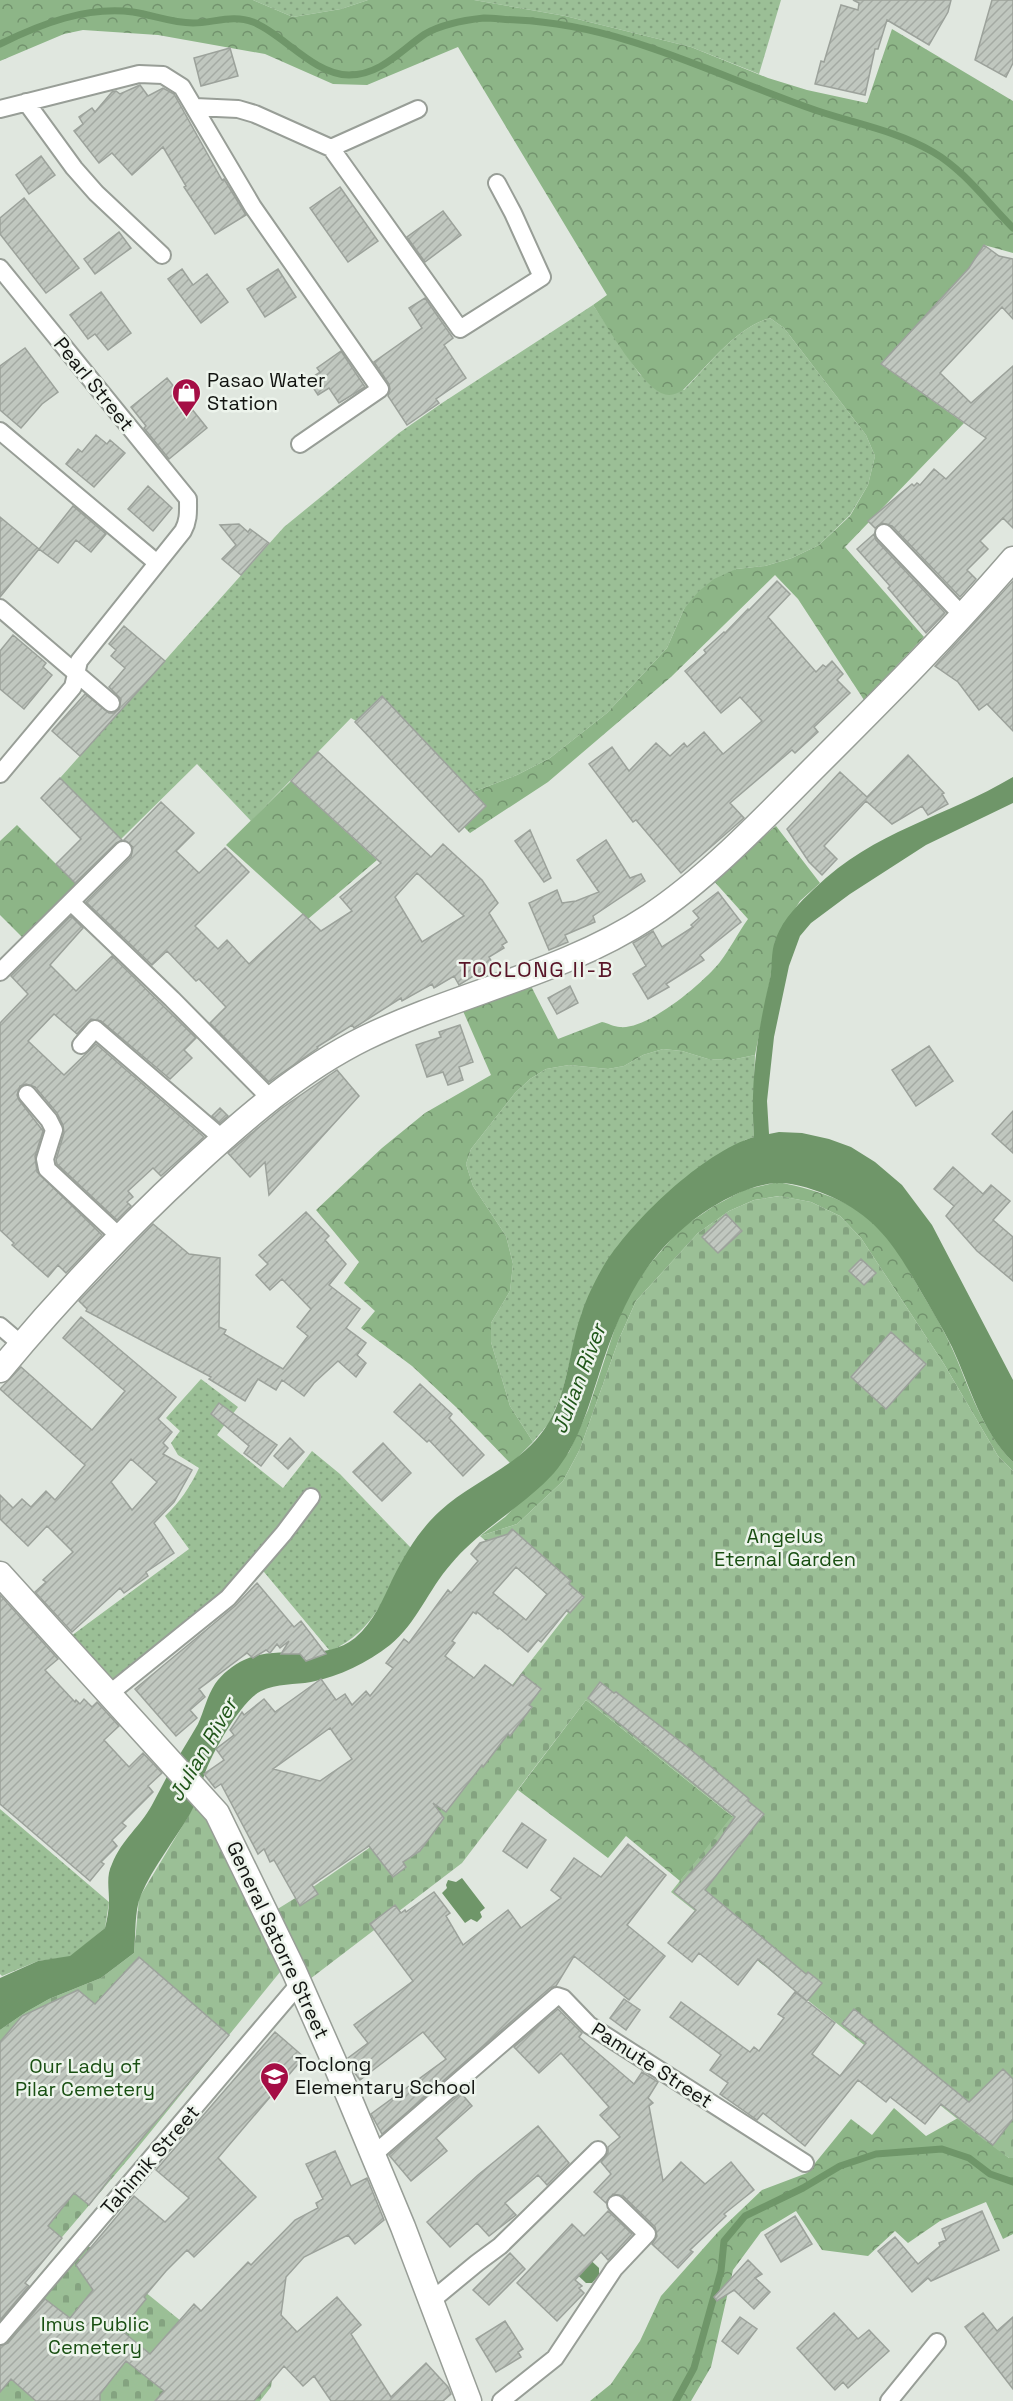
<svg xmlns="http://www.w3.org/2000/svg" width="1013" height="2401" font-family="'Space Grotesk',sans-serif">
<style>
.grass{fill:url(#grass-dots)}
.forest{fill:url(#forest-crowns)}
.cemetery{fill:url(#cemetery-stones)}
.water{fill:#6f9669}
.lines{fill:none;stroke-linecap:round;stroke-linejoin:round}
.stream{stroke:#6f9669;stroke-width:7}
.building{fill:url(#building-hatch);stroke:#9ca29b;stroke-width:1.5;fill-rule:evenodd}
.street-casing{stroke:#989e97;stroke-width:20}
.secondary-casing{stroke:#989e97;stroke-width:27}
.street{stroke:#fff;stroke-width:16}
.secondary{stroke:#fff;stroke-width:24}
.labels{text-anchor:middle;stroke-width:5;stroke-linejoin:round;paint-order:stroke}
.poi-label{font-size:20px;fill:#121411;stroke:#edf4ec;text-anchor:start}
.street-label{font-size:20px;fill:#121411;stroke:#edf4ec}
.park-label{font-size:20px;fill:#194f12;stroke:#edf4ec}
.water-label{font-size:21px;font-style:italic;fill:#205619;stroke:#edf4ec}
.quarter-label{font-size:22px;letter-spacing:1.5px;fill:#581427;stroke:#edf4ec}
</style>
<defs>
<pattern id="grass-dots" width="8" height="8" patternUnits="userSpaceOnUse" patternTransform="scale(1.5)"><rect width="8" height="8" fill="#9bbf96"/><path d="M2 2h.1M6 6h.1" fill="none" stroke="#84a380" stroke-width="1.8" stroke-linecap="round"/></pattern>
<pattern id="forest-crowns" width="20" height="18" patternUnits="userSpaceOnUse" patternTransform="scale(1.5)"><rect width="20" height="18" fill="#8db587"/><path d="M2 6a3 3 0 1 1 6 0M12 15a3 3 0 1 1 6 0" fill="none" stroke="#72926d"/></pattern>
<pattern id="cemetery-stones" width="16" height="16" patternUnits="userSpaceOnUse" patternTransform="scale(1.5)"><rect width="16" height="16" fill="#9bbf96"/><path d="M2 7V4a2 2 0 0 1 4 0v3zM10 15v-3a2 2 0 0 1 4 0v3z" fill="#84a380"/></pattern>
<pattern id="building-hatch" width="6" height="6" patternUnits="userSpaceOnUse" patternTransform="scale(1.5)"><rect width="6" height="6" fill="#c0c7bf"/><path d="M-1 1l2-2M0 6l6-6M5 7l2-2" fill="none" stroke="#a4aaa3"/></pattern>
</defs>
<rect width="100%" height="100%" fill="#e0e7df"/>
<path class="grass" d="M253,0h115l-27,9 -48,8z
M474,0h307l-22,74 -68,-27 -126,-31z
M593,305l47,70 44,15c25,-25 51,-62 86,-72l14,10 82,107 9,21 -7,29 -18,30 -31,30 -27,13 -27,8 -29,3 -52,40 -17,39 -60,65 -57,45 -33,17 -44,17 -122,-74 -100,103 -54,-57 -76,75 -61,-61 224,-251 115,-94 43,-30z
M663,1049l19,2 26,8 23,1 24,-5 -2,63 1,19 -9,3 -163,172 -20,81 -13,30 -16,19 -23,-36 -19,-64v-19l19,-32 3,-27 -7,-28 -33,-50 -7,-22 5,-15 44,-56 15,-14 16,-10 23,-4 39,4 16,-3 19,-11z
M201,1379l37,28 -21,28 66,53 29,-37 28,23 71,74c-24,41 -34,83 -81,103l-76,-91 -16,20 -122,101 -6,-2 -39,-43 118,-87 -24,-33c15,-14 25,-29 34,-48l-21,-13 -7,-12 9,-12 -14,-13z
M0,1809l109,93 -4,26 -35,29 -32,4 -36,15 -2,-2z"/>
<path class="forest" d="M0,0h253l40,17 48,-8 27,-9h106l91,16 126,31 77,31 39,12 60,13 25,-74 121,72v152l-29,-8 -15,23 -88,96 83,59 -119,124 79,90 -60,63 -66,-101 -23,-24 -104,102 -123,105 -78,51 -6,-6 22,-21 -13,-14 44,-17 33,-17 57,-45 60,-65 17,-39 14,-17 16,-13 22,-10 29,-3 27,-8 27,-13 31,-29 18,-31 7,-29 -9,-21 -82,-107 -14,-10c-35,10 -61,47 -87,72 -7,4 -13,7 -22,3 -21,-10 -54,-67 -68,-88l14,-10 -149,-248 -91,38 -34,-1 -68,-30 -107,-19 -75,-5 -19,4 -64,27z
M291,781l86,79 -69,59 -82,-74z
M17,825l59,59 -54,53 -22,-22v-74z
M776,826l44,57 -20,18 -25,40 -5,39 -15,75 -24,5 -23,-1 -26,-8 -19,-2 -20,6 -19,11 -16,3 -39,-4 -23,4 -16,10 -15,14 -44,56 -5,15 7,22 33,50 7,28 -3,27 -19,32v19l19,64 23,36 -22,22 -55,-57 -44,-41 -51,-38 14,-17 -31,-28 15,-21 -43,-52 66,-62 43,-35 66,-38 -28,-64 68,-25 27,53 44,-17c6,1 12,5 18,5 28,3 83,-44 100,-65 10,-13 18,-29 28,-43l-36,-40z
M778,1182c43,9 87,22 114,60 10,15 19,32 28,48 14,23 28,47 38,72 14,35 28,73 55,100v9l-15,-15 -54,-92 -83,-126 -21,-22 -29,-14 -32,-6 -25,4 -25,11 -31,22 -62,68 -17,38 -39,110 -17,32 -46,43 -37,12 25,-19 64,-65 19,-42 27,-82 13,-33 21,-30 31,-36 34,-23 30,-16z
M586,1700l147,117 -53,64 -54,-45 -18,22 -90,-68z
M894,2108l32,28 32,-18 51,40h4v76l-10,5 -17,-37 -46,19 -32,22 -13,-12 -27,25 -46,-6 -26,-39 -35,21 -28,38 -22,97 -20,34h-101l21,-17 29,-43 21,-45 57,-64 44,-42 45,-17 44,-54 21,16z"/>
<path class="cemetery" d="M780,1196l31,6 29,14 21,22 83,126 54,92 15,15v687h-4l-25,-18 -313,-248 61,-76 -146,-116 -124,163 -152,116 -34,-69 37,-23 92,-64 163,-210 -88,-77 37,-12 46,-43 17,-32 39,-110 17,-38 62,-68 31,-22 25,-11z
M195,1800l11,12 74,160 -149,184 -131,154v-280l26,-18 23,-13 52,-21 33,-25 5,-55 53,-88z
M87,2245l131,106 67,-66 -14,102 -11,14h-260v-59z"/>
<path class="water" d="M1013,777v26l-87,42 -76,49 -39,29 -11,13 -11,30 -15,71 -7,64 2,33 10,-2 23,1 27,6 22,8 24,15 27,23 30,40 81,155v82c-32,-31 -43,-76 -61,-115 -10,-20 -21,-38 -32,-57 -24,-42 -42,-72 -88,-93 -16,-7 -38,-15 -56,-14 -26,2 -52,16 -73,30 -59,41 -83,95 -104,161 -11,34 -21,71 -45,99 -31,34 -74,56 -103,91 -23,26 -34,59 -61,81 -23,18 -50,31 -79,37 -16,3 -34,1 -50,9 -20,10 -48,60 -56,82 -5,14 -8,29 -15,41 -16,27 -37,53 -49,81 -7,16 -5,40 -7,58l-33,25 -52,21 -23,13 -26,18v-52l38,-17 32,-5 35,-28c2,-8 4,-18 4,-27 0,-13 -3,-25 3,-37 10,-25 28,-37 40,-59 6,-11 12,-23 18,-34 9,-16 19,-31 28,-47 6,-13 9,-28 17,-40 7,-10 18,-19 29,-24 36,-17 78,4 111,-22 19,-16 28,-39 38,-60 12,-24 27,-49 47,-67 35,-32 84,-46 109,-89 20,-34 20,-74 33,-110 5,-15 13,-31 21,-45 27,-45 100,-115 151,-130 -4,-52 3,-103 15,-154 4,-14 1,-31 7,-45 8,-20 23,-35 39,-50 60,-58 129,-70 198,-111z
M462,1878l23,30 -5,4 2,5 -5,5 -6,-3 -6,4 -23,-30 5,-5 -1,-3 2,-5 8,2z
M582,2252l17,16v7l-7,8h-6l-18,-17z"/>
<g class="lines">
<path class="stream" d="M0,44c41,-20 86,-38 133,-32 20,3 39,11 60,11 20,0 40,-9 60,-1 29,11 61,53 96,53 32,0 52,-25 76,-41 17,-10 40,-14 59,-16 11,0 22,2 33,2 108,5 201,57 301,91 39,13 79,20 115,41 31,18 54,50 80,76
M676,2401l18,-33 27,-97 3,-30 21,-25 58,-28 37,-22 36,-12 66,-5 27,9 21,16 23,8"/>
</g>
<path class="building" d="M853,0h98l-3,12 -19,33 -42,-25 -9,29h-3l-10,46 -50,-11 6,-23 3,1 17,-57 17,5 1,-7z
M992,0h21v63l-7,14 -31,-17z
M230,48l8,28 -37,10 -7,-28z
M140,85l8,11 15,-8 11,6 48,86 2,-1 22,36 -31,19 -31,-47 2,-1 -23,-39 -31,28 -20,-22 -13,10 -25,-32 9,-7 -4,-7 13,-9 3,4 17,-20 4,-1 4,3z
M41,156l14,19 -26,19 -13,-19z
M340,187l38,54 -30,21 -38,-54z
M24,198l55,70 -33,25 -46,-59v-16z
M443,211l18,24 -36,27 -18,-25z
M119,232l12,16 -36,26 -11,-15z
M984,245l15,11 14,3v60l-11,-12 -62,66 31,30 42,-37v162l-10,-10 -23,23 8,8 -21,21 9,9 -16,18 -68,-71 -10,-3 -7,5 -7,-7 44,-37 2,2 3,-3 3,2 14,-16 12,10 40,-41 -105,-74 88,-96z
M182,269l11,16 14,-11 21,28 -27,21 -33,-44z
M278,269l18,28 -31,20 -18,-28z
M101,292l30,41 -23,17 -13,-16 -7,5 -18,-24z
M425,298l28,40 -9,7 22,33 -30,21 3,4 -32,22 -19,-29 2,-7 -1,-5 -15,-22 48,-34 -13,-20z
M25,348l33,44 -16,12 -21,24 -21,-18v-44z
M341,351l24,36 -26,16 -10,-15 -11,7 -10,-15 12,-8 -3,-4z
M167,378l40,50 -38,31 -25,-31 2,-2 -15,-19z
M96,435l11,9 3,-4 15,13 -31,34 -28,-23 12,-15 4,3z
M148,486l24,22 -19,23 -25,-22z
M73,506l33,28 -15,18 -15,-12 -18,23 -19,-14z
M0,517l39,32 -39,48z
M239,524l9,8 2,-3 19,14 -28,32 -19,-16 14,-14 -16,-20z
M874,534l2,6 69,73 -19,20 -38,-45 2,-2 -33,-37z
M777,581l13,13 -22,23 48,55 7,-7 3,2 6,-6 11,13 -6,6 13,13 -36,34 4,5 -23,21 -3,-3 -62,53 14,15 -63,55 -45,-53 -3,2 -44,-58 23,-17 17,24 27,-28 14,13 14,-13 3,4 17,-15 19,22 39,-33 -22,-24 -19,16 -36,-42 21,-18 -2,-3 20,-18 1,1 23,-24 1,1z
M1013,581v150l-26,-27 -8,6 -21,-28 -23,-16z
M124,626l41,35 -85,95 -28,-25 33,-37 24,19h5l5,-4 2,-10 -12,-12 16,-19 -14,-12 5,-6 -7,-6z
M13,635l33,28 -3,4 9,8 -28,34 -24,-20v-38z
M382,696l104,110 -27,26 -104,-110z
M318,752l113,105 12,-13 39,36 16,23 -9,10 18,29 -5,3 2,3 -15,9 4,7 -34,21 -5,-9 -20,12 -2,-4 -30,17 -1,-3 -47,30 -2,-3 -35,22 1,1 -49,34 -59,-59 16,-16 -27,-28 -3,2 -29,-30 -15,14 -66,-63 45,-45 2,-10 -9,-7 37,-38 33,31 -18,18 23,22 26,-25 24,24 -54,54 23,23 9,-9 22,24 54,-50 18,17 31,-20 -12,-14 41,-34 -90,-82zM417,873l47,43 -42,26 -27,-45z
M908,755l36,38 -2,1 6,10 -20,11 -6,-9 -30,18 -26,-23 -42,45 13,13 -15,16 -13,-13 -22,-33 53,-57 27,25z
M60,778l62,62 -6,3 -41,40 -19,-19 25,-25 -40,-41z
M530,830l21,48 -7,4 -29,-41z
M606,840l24,38 11,-4 4,7 -52,35 2,6 -30,13 3,7 -19,8 -20,-47 28,-13 5,13 14,-2 23,-9 -22,-32z
M718,892l23,30 -41,33 4,5 -38,24 3,3 -21,12 -15,-25 13,-8 -13,-23 20,-12 9,16 31,-20 -2,-2 8,-7 -6,-7z
M71,916l12,12 -33,37 26,26 36,-35 84,82 -12,12 8,8 -22,21 -69,-58 -10,-2 -14,15 -23,-20 -26,27 36,34 32,-31 108,93 -43,39 -8,-8 -25,23 5,6 -6,5 4,4 -14,14 -60,-56 -1,-4 8,-27 -1,-8 -6,-12 -22,-26 -9,-3 -6,2 -3,9 2,5 24,31 -8,25 2,16 65,63 -36,38 -8,-8 -10,12 -36,-32 2,-2 -14,-13v-207l28,-29 -17,-18z
M570,986l8,17 -21,11 -9,-16z
M460,1025l13,37 -14,5 4,13 -15,5 -5,-13 -16,5 -11,-32 25,-8 -2,-5z
M929,1046l24,35 -37,25 -24,-36z
M337,1070l22,26 -90,99 -4,-33 -15,15 -22,-24 54,-45z
M220,1108l8,8 -8,7 -8,-7z
M1013,1111v42l-21,-19z
M953,1167l30,27 8,-9 19,16 -17,19 20,17v44l-36,-30 -31,-35 8,-10 -20,-17z
M306,1212l23,24 -4,4 21,24 -17,21 31,24 -14,19 20,15 -9,12 9,8 -10,14 -18,-16 -24,22 -10,13 -22,-16 -6,10 -18,-11 -13,22 -36,-22 2,-2 -125,-66 1,-2 -8,-8 74,-77 36,30 31,4 -1,69 7,3 -2,4 59,35 25,-33 -11,-9 14,-18 -29,-30 -12,11 -14,-15 12,-11 -9,-9z
M726,1214l16,17 -24,22 -16,-16z
M861,1259l15,14 -12,12 -15,-14z
M81,1317l95,80 -18,22 14,13 -9,11 5,5 -5,6 29,16 -18,32 -20,21 20,30 -28,19 2,4 -24,17 -4,-5 -48,44 -37,-40 11,-10 -3,-2 30,-28 -26,-26 -19,20 -28,-27v-24l13,13 9,-9 9,8 15,-16 9,9 30,-35 -85,-76 21,-22 71,63 33,-39 -62,-53zM131,1459l26,23 -25,28 -21,-28z
M891,1332l35,32 -40,45 -35,-32z
M420,1384l32,30 -3,4 35,37 -21,21 -34,-36 -2,2 -33,-30z
M219,1403l58,42 -16,21 -17,-13 5,-7 -38,-32z
M290,1438l14,14 -16,17 -14,-13z
M383,1443l28,30 -29,28 -29,-29z
M512,1529l59,52 -2,3 15,13 -14,16 -3,-3 -26,32 -3,-2 -10,12 -29,-24 -1,1 -21,-17 -1,2 -3,-2 -21,29 3,2 -10,13 29,22 11,-13 28,21 9,-12 19,15 -12,16 3,2 -22,29 -2,-2 -25,33 -1,-2 -36,47 -13,-9 11,15 -24,33 -17,11 3,5 -13,10 -24,-31 -57,39 6,9 -18,12 -26,-46 -4,2 -6,-13 -6,5 -37,-70 -6,4 -11,-14 20,-14 -8,-11 18,-14 -4,-5 12,-18 2,3 20,-16 11,13 46,-33 15,21 9,-6 7,11 14,-14 4,5 23,-28 -7,-5 18,-24 5,4 39,-53 3,3 27,-32 -7,-7 9,-11 28,-9zM516,1567l31,27 -21,26 -33,-27zM330,1728l22,31 -32,22 -47,-12z
M257,1583l37,44 7,-6 25,33 -20,7 -6,-7h-19l8,-13 -9,7 -3,-4 -7,9 -4,-3 -13,8 -6,-5 -48,36 6,8 -15,13 7,8 -21,18 -41,-47 100,-83z
M0,1595l58,64 -13,11 30,32 1,-2 4,4 4,-5 8,8 5,-5 22,24 -15,14 25,27 14,-14 19,20 -14,13 5,6 -31,31 4,3 -14,14 5,6 -16,16 3,2 -14,17 -90,-77z
M600,1682l14,11 2,-1 74,57 59,50 -1,2 16,13 -59,76 101,84 2,-2 14,11 -15,18 -49,-42 -20,26 -39,-32 -7,9 -24,-19 28,-33 -22,-18 43,-49 18,-26 -147,-119z
M522,1823l24,17 -19,28 -24,-17z
M628,1844l38,31 -39,50 38,31 -36,44 -55,-44 -18,30 -6,2 -168,146 -11,-20 75,-55 -23,-27 -63,48 -6,-8 -6,-14 20,-15 -14,-18 59,-44 -43,-57 25,-19 6,8 4,-3 1,2 28,-20 16,21 -4,3 17,29 45,-35 13,18 40,-30 -10,-8 23,-32 27,19z
M139,1957l90,78 -119,141 1,1 -22,28 -15,-12 -26,33 14,12 -37,45 4,3 -29,34v-278l22,-26 56,-26 17,14z
M795,1992l40,31 -23,31 28,22 26,-33 -24,-19 12,-15 115,93 34,-33 10,10v40l-20,26 -52,-41 -16,20 -35,-27 -4,5 -28,-22 -53,66 -42,-33 -6,7 -37,-26 8,-11 -18,-13 11,-15 -51,-38 11,-15 69,50 4,-5 5,4 25,-33 -6,-4z
M624,1999l16,11 -14,20 -16,-12z
M558,2009l24,24 -3,4 55,47 8,-12 16,10 -10,16 5,5 -4,3 14,75 18,-19 24,22 26,-22 23,28 -30,24 2,2 -36,34 3,2 -15,16 -26,-24 5,-8 -2,-9 -32,-31 -10,-2 -7,9 -12,-11 17,-18 -10,-12 7,-9v-6l12,-10 -20,-22 9,-8 -48,-54 -22,20 -25,-26z
M275,2032l29,25 -86,101 38,39 -62,60 -7,-7 -21,21 -22,26 2,2 -25,31 29,24 44,-50 7,7 47,-49 3,3 44,-45 23,-12 -2,-5 7,-4 -17,-35 29,-13 16,35 16,-8 17,42 -29,24 -7,-9 -44,22 -18,20 -5,38 16,17 40,-35 24,28 -10,9 40,63 35,-34 22,24 3,7 -8,7h-112l-17,-25 -11,10 -19,-20 -30,35h-99l9,-10 -38,-30 -26,33v7h-64l-25,-22 -11,13v-46l8,-3 37,-44 25,19 23,-28 -17,-25 58,-69 31,26 24,-24 -33,-28z
M461,2093l11,13 -36,32 11,13 -36,30 -22,-26z
M538,2126l31,37 -22,22 -9,-10 -33,28 11,12 -27,21 -12,-13 -27,24 -23,-25 51,-47z
M608,2211l24,23 -24,26 -7,-8 -26,28 7,6 -3,2 5,5 -27,28 -40,-38 55,-59 12,12z
M982,2211l17,39 -68,31 -3,-3 -16,14 -34,-41 17,-14 23,27 22,-18 -1,-3 7,-3 -4,-11z
M795,2216l17,28 -31,18 -16,-27z
M510,2253l15,16 -36,36 -16,-15z
M748,2260l14,14 -7,4 15,14 -16,17 -20,-19 -17,11 -3,-4z
M834,2313l24,26 11,-9 20,21 -41,37 -5,-6 -8,8 -38,-42z
M983,2313l14,18 16,-14v72l-48,-62z
M740,2317l17,12 -19,25 -16,-13z
M505,2321l18,28 -5,3 3,5 -25,15 -20,-33z"/>
<g class="lines">
<defs>
<path id="street" d="M26,102l48,66 22,25 66,62
M195,107l43,2 17,5 76,34 129,181 82,-52 -29,-64 -16,-30
M0,109l139,-35 24,1 19,12 71,120 127,182 -80,55
M331,148l87,-39
M0,268l188,231c0,12 1,21 -5,32l-104,130 -6,26 -73,87
M0,431l157,132
M884,533l78,82
M0,608l111,95
M71,902l101,97 99,100
M0,972l123,-122
M81,1045l14,-16 128,110
M27,1094l22,26 5,10 -9,29 2,10 72,67
M0,1326l21,18
M109,1694l119,-96 56,-65 27,-36
M373,2155l184,-159 6,2 26,27 216,138
M431,2301l46,-38 23,-17 98,-96
M0,2336l300,-353
M501,2401l54,-43 59,-89 33,-35 -31,-30
M889,2401l48,-59"/>
<path id="secondary" d="M0,1370c59,-71 123,-139 191,-202 53,-49 109,-98 174,-130 93,-45 199,-65 285,-122 60,-40 116,-100 167,-151 67,-67 134,-134 196,-206
M0,1574l217,239 77,158 42,95 67,161 66,174"/>
</defs>
<use href="#street" class="street-casing"/>
<use href="#secondary" class="secondary-casing"/>
<use href="#street" class="street"/>
<use href="#secondary" class="secondary"/>
</g>
<defs>
<symbol id="shop-pin" viewBox="-11 -11 22 30"><path d="M0 17L-7.5 6A9.5 9.5 0 1 1 7.5 6Z" fill="#a50e45" stroke="#edf4ec"/><path d="M-5-2.5h2.3a2.7 3.5 0 0 1 5.4 0H5L5.5 6h-11ZM-1.5-2.5h3a1.5 2.3 0 0 0-3 0Z" fill="#fff"/></symbol>
<symbol id="school-pin" viewBox="-11 -11 22 30"><path d="M0 17L-7.5 6A9.5 9.5 0 1 1 7.5 6Z" fill="#a50e45" stroke="#edf4ec"/><path d="M0-5L7-2L0 1L-7-2ZM-4 1L0 2.5L4 1V4Q0 6-4 4Z" fill="#fff"/></symbol>
</defs>
<g fill-rule="evenodd">
<use href="#shop-pin" x="170" y="376" width="33" height="45"/>
<use href="#school-pin" x="258" y="2060" width="33" height="45"/>
</g>
<g class="labels">
<g class="poi-label">
<text x="207" y="387">Pasao Water<tspan x="207" dy="23">Station</tspan></text>
<text x="295" y="2071">Toclong<tspan x="295" dy="23">Elementary School</tspan></text>
</g>
<g class="street-label">
<text transform="translate(94 384) rotate(51)" y="7">Pearl Street</text>
<text transform="translate(278 1940) rotate(65)" y="7">General Satorre Street</text>
<text transform="translate(652 2065) rotate(33)" y="7">Pamute Street</text>
<text transform="translate(150 2160) rotate(-49)" y="7">Tahimik Street</text>
</g>
<g class="park-label">
<text x="785" y="1543">Angelus<tspan x="785" dy="23">Eternal Garden</tspan></text>
<text x="85" y="2073">Our Lady of<tspan x="85" dy="23">Pilar Cemetery</tspan></text>
<text x="95" y="2331">Imus Public<tspan x="95" dy="23">Cemetery</tspan></text>
</g>
<g class="water-label">
<text transform="translate(579 1379) rotate(-69)" y="7">Julian River</text>
<text transform="translate(203 1750) rotate(-60)" y="7">Julian River</text>
</g>
<g class="quarter-label">
<text x="536" y="977">TOCLONG II-B</text>
</g>
</g>
</svg>
